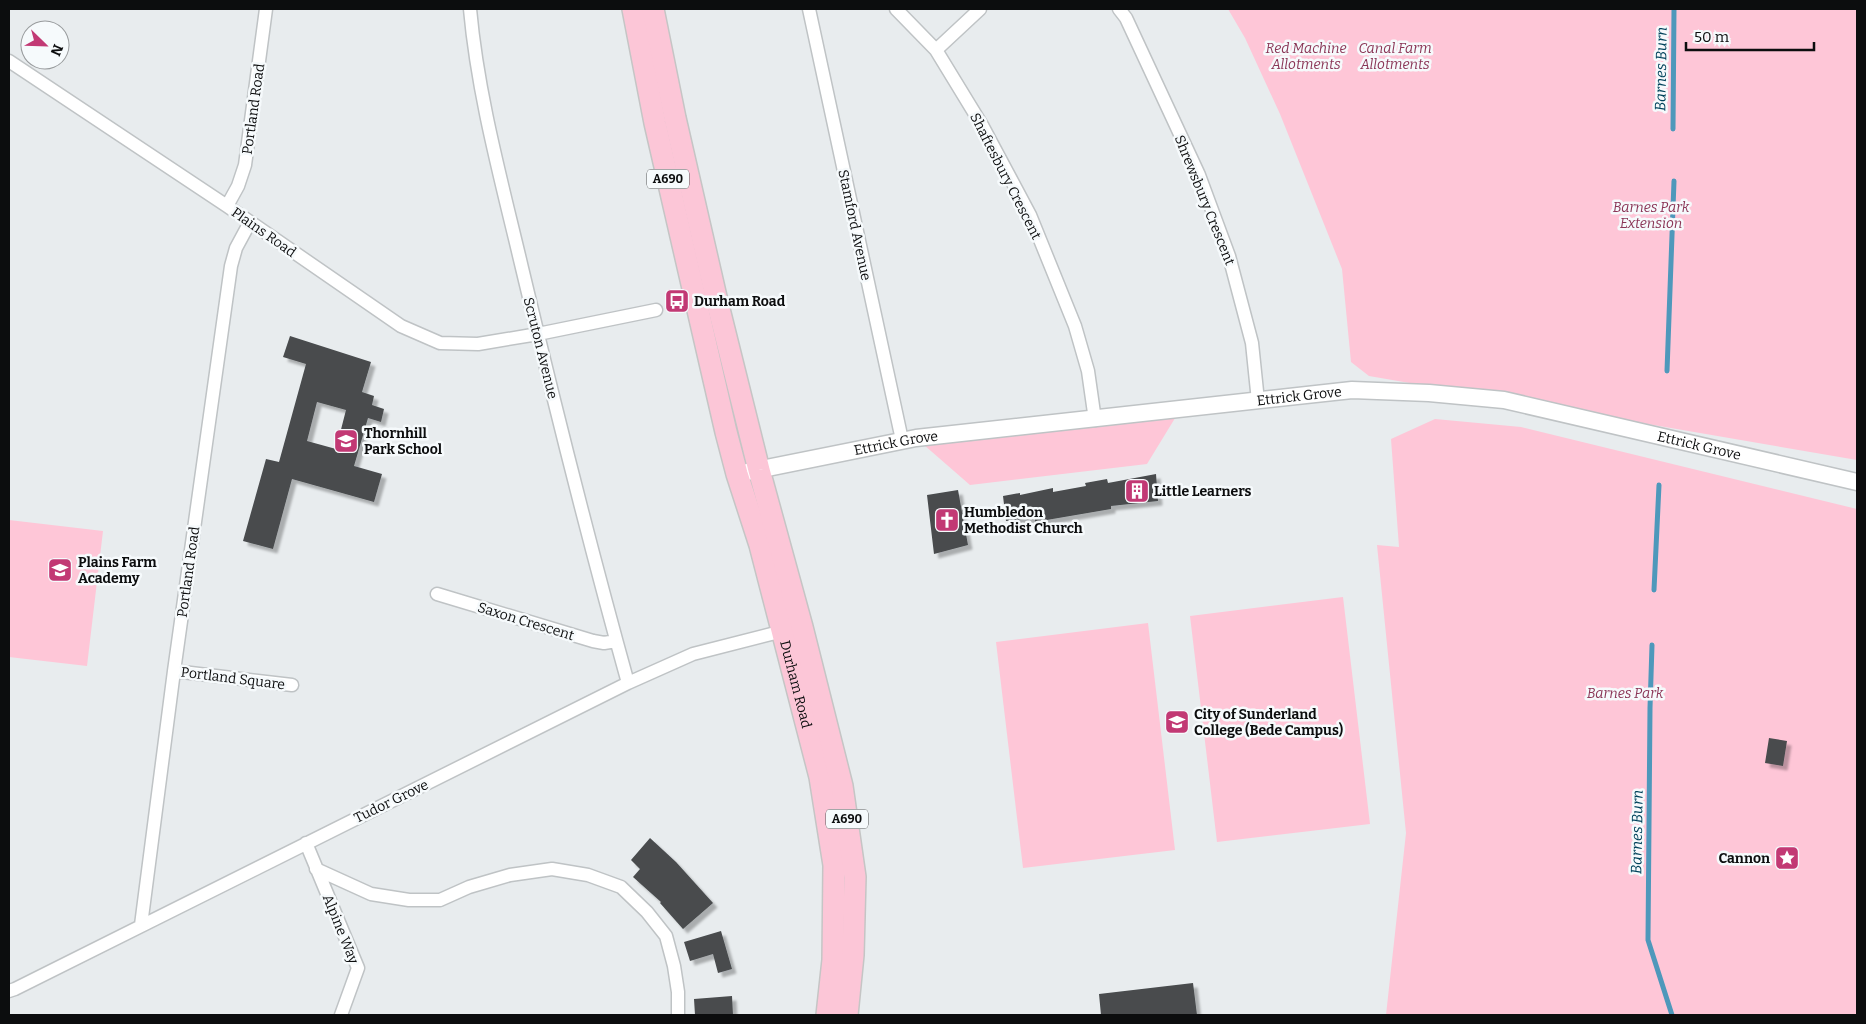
<svg xmlns="http://www.w3.org/2000/svg" width="1866" height="1024" font-family="Bitter,serif">
<style>
.green{fill:#fec6d7}
.lines{fill:none;stroke-linecap:round;stroke-linejoin:round}
.stream{stroke:#4e98bb;stroke-width:5}
.building{fill:#484b4d;fill-rule:evenodd;filter:url(#shadow)}
.minor-casing{stroke:#bfc3c5;stroke-width:15}
.tertiary-casing{stroke:#bfc3c5;stroke-width:19}
.trunk-casing{stroke:#c5c5c5;stroke-width:24}
.minor{stroke:#fff;stroke-width:12}
.tertiary{stroke:#fff;stroke-width:16}
.trunk{stroke:#fcc6d7;stroke-width:21}
.labels{text-anchor:middle;stroke-width:5;stroke-linejoin:round;paint-order:stroke}
.shield{fill:#f6fafc;stroke:#525455;stroke-width:1}
.shield-label{font-size:12px;font-weight:bold;fill:#0c0d0e}
.park-label{font-size:14px;font-style:italic;fill:#8b3657;stroke:#f6fafc}
.street-label{font-size:14px;fill:#0c0d0e;stroke:#f6fafc}
.poi-label{font-size:14px;font-weight:bold;fill:#0c0d0e;stroke:#f6fafc;text-anchor:start}
.water-label{font-size:15px;font-style:italic;fill:#00425b;stroke:#f6fafc}
</style>
<defs>
<filter id="shadow"><feDropShadow dx="4.5" dy="4.5" stdDeviation="1" flood-color="#0004"/></filter>
</defs>
<rect width="100%" height="100%" fill="#e8ecee"/>
<path class="green" d="M1228,9h629v451l-488,-84 -18,-14 -9,-93 -62,-155 -35,-76z
M1180,410l-33,54 -177,21 -54,-47z
M1435,419l86,8 336,82v506h-471l20,-182 -29,-288 22,2 -8,-108z
M9,520l94,11 -16,135 -78,-9z
M1343,597l27,227 -153,18 -27,-226z
M1148,623l27,227 -152,18 -27,-226z"/>
<g class="lines">
<path class="stream" d="M1673,129l1,-120
M1667,371l7,-190
M1654,590l5,-105
M1652,645l-2,63 -2,232 24,75"/>
</g>
<path class="building" d="M290,336l81,26 -9,30 12,4 -2,9 12,4 -3,13 -13,-4 -14,48 28,8 -8,28 -82,-23 -19,70 -30,-8 23,-82 13,3 27,-98 -23,-7zM317,402l29,8 -10,39 -29,-8z
M1156,474l2,27 -47,5v3l-76,13v-4l-29,3 -3,-25 17,-3v2l33,-7v4l33,-6 -1,-3 22,-4 1,4z
M958,490l10,55 -34,9 -7,-59z
M1769,738l18,3 -4,25 -18,-3z
M650,838l26,24 37,41 -30,26 -23,-26 1,-1 -28,-25 7,-8 -9,-9z
M721,931l11,38 -14,4 -5,-19 -23,7 -6,-19z
M1193,983l4,32h-96l-2,-21z
M732,996l1,19h-38l-1,-16z"/>
<g class="lines">
<defs>
<path id="minor" d="M470,9c8,88 32,174 52,259 33,139 68,278 106,415
M809,9l93,431
M896,9l40,41 47,77 47,88 45,111 13,45 7,49
M1119,9l7,9 73,157 30,81 23,87 6,58
M936,50l44,-41
M9,61l218,145 174,120 39,17 38,1 60,-10 118,-24
M227,206l11,-20 7,-21 21,-156
M437,594l156,47 11,2 12,-2
M174,671l118,14
M306,843l52,125 -17,47
M316,869l55,25 38,6h31l29,-13 41,-12 42,-6 36,6 33,12 26,25 19,24 8,30 4,26v23
M141,925l33,-254 57,-405 5,-18 14,-26
M9,991l6,-2 613,-306 65,-29 94,-24"/>
<g id="tertiary">
<path id="s1" d="M737,474l179,-36 436,-48 77,3 75,7 353,82"/>
</g>
<g id="trunk">
<path id="s2" d="M633,9l22,114 71,309 11,42 23,71 60,232 14,88 -1,95 -6,55"/>
<path d="M653,9l22,109 41,179 43,173 43,157 40,159 13,91 -2,78 -6,60"/>
</g>
</defs>
<use href="#minor" class="minor-casing"/>
<use href="#tertiary" class="tertiary-casing"/>
<use href="#trunk" class="trunk-casing"/>
<use href="#minor" class="minor"/>
<use href="#tertiary" class="tertiary"/>
<use href="#trunk" class="trunk"/>
</g>
<defs>
<symbol id="bus-square" viewBox="-11 -11 22 22"><rect x="-9" y="-9" width="18" height="18" rx="4" fill="#c23974" stroke="#f6fafc"/><path d="M-5-6H5V4H4V6H2V4H-2V6H-4V4H-5ZM-3.5-4V0h7V-4ZM-3.5 1.2v1.5H-2V1.2ZM2 1.2v1.5H3.5V1.2Z" fill="#fff"/></symbol>
<symbol id="school-square" viewBox="-11 -11 22 22"><rect x="-9" y="-9" width="18" height="18" rx="4" fill="#c23974" stroke="#f6fafc"/><path d="M0-5L7-2L0 1L-7-2ZM-4 1L0 2.5L4 1V4Q0 6-4 4Z" fill="#fff"/></symbol>
<symbol id="building-square" viewBox="-11 -11 22 22"><rect x="-9" y="-9" width="18" height="18" rx="4" fill="#c23974" stroke="#f6fafc"/><path d="M-4-6H4V6H1V3H-1V6H-4ZM-2.5-4.3h1.7v1.8h-1.7ZM.8-4.3h1.7v1.8H.8ZM-2.5-1h1.7V.8h-1.7ZM.8-1h1.7V.8H.8Z" fill="#fff"/></symbol>
<symbol id="church-square" viewBox="-11 -11 22 22"><rect x="-9" y="-9" width="18" height="18" rx="4" fill="#c23974" stroke="#f6fafc"/><path d="M-1.2-6h2.4v3.5h3.3v2.4h-3.3V6h-2.4V-.1h-3.3v-2.4h3.3Z" fill="#fff"/></symbol>
<symbol id="university-square" viewBox="-11 -11 22 22"><rect x="-9" y="-9" width="18" height="18" rx="4" fill="#c23974" stroke="#f6fafc"/><path d="M0-5L7-2L0 1L-7-2ZM-4 1L0 2.5L4 1V4Q0 6-4 4Z" fill="#fff"/></symbol>
<symbol id="sight-square" viewBox="-11 -11 22 22"><rect x="-9" y="-9" width="18" height="18" rx="4" fill="#c23974" stroke="#f6fafc"/><path d="M0-6L1.8-2.2L6-1.7L2.9 1.2L3.7 5.4L0 3.3L-3.7 5.4L-2.9 1.2L-6-1.7L-1.8-2.2Z" fill="#fff"/></symbol>
</defs>
<g fill-rule="evenodd">
<use href="#bus-square" x="663" y="287" width="28" height="28"/>
<use href="#school-square" x="332" y="427" width="28" height="28"/>
<use href="#building-square" x="1123" y="477" width="28" height="28"/>
<use href="#church-square" x="933" y="506" width="28" height="28"/>
<use href="#school-square" x="46" y="556" width="28" height="28"/>
<use href="#university-square" x="1163" y="708" width="28" height="28"/>
<use href="#sight-square" x="1773" y="844" width="28" height="28"/>
</g>
<g class="labels">
<g class="shield">
<rect x="647" y="169.5" width="42" height="19" rx="4"/>
<rect x="826" y="809.5" width="42" height="19" rx="4"/>
</g>
<g class="shield-label">
<text x="668" y="183">A690</text>
<text x="847" y="823">A690</text>
</g>
<g class="park-label">
<text x="1306" y="53">Red Machine<tspan x="1306" dy="16">Allotments</tspan></text>
<text x="1395" y="53">Canal Farm<tspan x="1395" dy="16">Allotments</tspan></text>
<text x="1651" y="212">Barnes Park<tspan x="1651" dy="16">Extension</tspan></text>
<text x="1625" y="698">Barnes Park</text>
</g>
<g class="street-label">
<text transform="translate(253 109) rotate(-82)" y="5">Portland Road</text>
<text transform="translate(1006 176) rotate(63)" y="5">Shaftesbury Crescent</text>
<text transform="translate(1205 200) rotate(68)" y="5">Shrewsbury Crescent</text>
<text transform="translate(855 225) rotate(78)" y="5">Stamford Avenue</text>
<text transform="translate(264 232) rotate(35)" y="5">Plains Road</text>
<text transform="translate(541 348) rotate(76)" y="5">Scruton Avenue</text>
<text dy="5" stroke="none"><textPath href="#s1" startOffset="568">Ettrick Grove</textPath></text>
<text dy="5" stroke="none"><textPath href="#s1" startOffset="162">Ettrick Grove</textPath></text>
<text dy="5" stroke="none"><textPath href="#s1" startOffset="974">Ettrick Grove</textPath></text>
<text transform="translate(188 572) rotate(-82)" y="5">Portland Road</text>
<text transform="translate(526 621) rotate(17)" y="5">Saxon Crescent</text>
<text transform="translate(233 678) rotate(7)" y="5">Portland Square</text>
<text dy="5" stroke="none"><textPath href="#s2" startOffset="695">Durham Road</textPath></text>
<text transform="translate(391 801) rotate(-26)" y="5">Tudor Grove</text>
<text transform="translate(341 929) rotate(68)" y="5">Alpine Way</text>
</g>
<g class="poi-label">
<text x="694" y="306">Durham Road</text>
<text x="364" y="438">Thornhill<tspan x="364" dy="16">Park School</tspan></text>
<text x="1154" y="496">Little Learners</text>
<text x="964" y="517">Humbledon<tspan x="964" dy="16">Methodist Church</tspan></text>
<text x="78" y="567">Plains Farm<tspan x="78" dy="16">Academy</tspan></text>
<text x="1194" y="719">City of Sunderland<tspan x="1194" dy="16">College (Bede Campus)</tspan></text>
<text x="1770" y="863" text-anchor="end">Cannon</text>
</g>
<g class="water-label">
<text transform="translate(1661 69) rotate(-89)" y="5">Barnes Burn</text>
<text transform="translate(1637 832) rotate(-89)" y="5">Barnes Burn</text>
</g>
</g>
<rect width="1866" height="1024" fill="none" stroke="#0c0d0e" stroke-width="20"/>
<g transform="translate(45 45) rotate(113)"><circle r="24" fill="#f6fafc" stroke="#989b9d"/>
<path d="M0-4L9 19L0 12L-9 19Z" fill="#c23974"/>
<text y="-8" font-size="14" font-weight="bold" text-anchor="middle" fill="#0c0d0e">N</text>
</g>
<path d="M1686 42v8h128v-8" fill="none" stroke="#0c0d0e" stroke-width="2.5"/>
<text x="1694" y="42" font-size="15" fill="#0c0d0e" stroke="#f6fafc" stroke-width="4" paint-order="stroke">50 m</text>
</svg>
